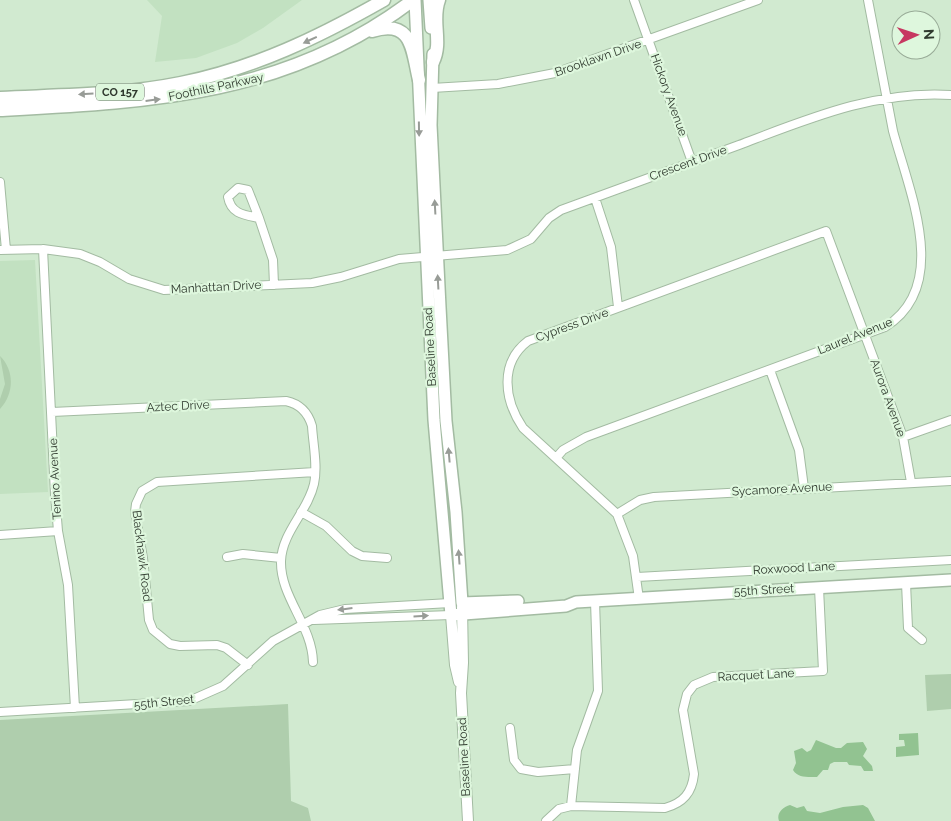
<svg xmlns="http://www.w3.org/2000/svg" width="951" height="821" font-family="Raleway,sans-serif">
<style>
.built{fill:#c2e1c1}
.green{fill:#afcead}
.water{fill:#92c391}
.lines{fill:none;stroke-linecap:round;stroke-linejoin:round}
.minor-casing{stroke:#a3bba2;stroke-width:10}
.tertiary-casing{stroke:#a3bba2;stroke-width:12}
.secondary-casing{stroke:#a3bba2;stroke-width:14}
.trunk-casing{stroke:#a3bba2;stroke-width:15}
.minor{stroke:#fff;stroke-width:8}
.tertiary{stroke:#fff;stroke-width:10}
.secondary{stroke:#fff;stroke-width:11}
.trunk{stroke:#fff;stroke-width:12}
.oneway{fill:#989c97}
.labels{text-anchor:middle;stroke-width:4.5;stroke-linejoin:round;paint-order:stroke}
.shield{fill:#def7dd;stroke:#647363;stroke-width:1}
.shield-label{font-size:11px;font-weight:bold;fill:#303a2f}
.street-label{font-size:12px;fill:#303a2f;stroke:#def7dd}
</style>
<rect width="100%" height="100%" fill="#d1ead0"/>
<path class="built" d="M147,0h155l-39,28 -26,15 -41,15 -41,4 7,-46z
M35,260l13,232 -48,2v-233z"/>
<path class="green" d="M0,356c15,15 14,38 0,53v-10l5,-15z
M951,674v35l-24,2 -2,-36z
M288,704l3,97 17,7 3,13h-311v-101z"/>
<path class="water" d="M918,733l1,22 -23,2v-10l9,-1 -1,-6h-5v-6z
M816,740l20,8h5l6,-5 16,-1 4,7 -4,7 9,10 1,5h-9l-3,-5 -12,-1 -2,-3h-13l-4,2 -2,6h-5l-6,7c-10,0 -19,1 -24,-7l3,-7 -2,-12 8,-3 5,4 4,-2z
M790,805l7,3 7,-2 3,5 13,2 23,-6 20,-2 5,3 7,13h-96c-3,-8 4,-14 11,-16z"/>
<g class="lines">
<defs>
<path id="minor" d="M634,0l58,162
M432,88l66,-4 57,-11 203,-73
M0,182l6,68
M238,188l10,2 11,28c-15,-3 -28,-4 -31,-21z
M595,198l16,49 7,60
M259,218l14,42 1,25
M43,249l12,245 3,37 10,54 7,123
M0,250l43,-1 37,5 20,8 29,17 35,11 148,-7 29,-6 58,-18 108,-9 24,-11 18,-21 12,-8c60,-22 119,-44 178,-65 69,-26 137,-55 212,-50
M770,370l29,80 5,38
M52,412l234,-11c14,3 22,11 26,25 1,18 6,40 2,58 -6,27 -32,48 -33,77 -1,36 31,64 32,101
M903,437l48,-17
M556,458l7,-8 23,-13 299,-110c66,-41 25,-133 8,-196l-25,-131
M301,512l25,14 26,25 10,5 25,2
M617,514l23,-14 14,-3 297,-16
M0,535l58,-4
M227,557l16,-3 38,4
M637,577l314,-17
M906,583l2,45 14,12
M639,599l-6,-43 -16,-42 -94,-86c-19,-28 -24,-65 5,-87l298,-110 77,206 8,45
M314,620l137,-5
M248,665l-22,-17 -9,-3 -37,1 -10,-2 -17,-14 -4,-10 -6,-62 -8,-46 1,-8 6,-13 15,-9 158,-10
M0,712l189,-11 34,-15 50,-45 47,-26 25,-6 105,-6
M510,728l4,32 7,9 17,3 37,-3
M571,806l6,-56 21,-59 -3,-90
M546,821l13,-12 12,-3 94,2c18,-5 27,-15 29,-34l-11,-64 4,-16 7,-9 19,-8 110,-6 -4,-83"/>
<path id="tertiary" d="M462,607l1,56 -2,30 7,128
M451,615l4,50 4,17"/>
<path id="secondary" d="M415,0l19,420 17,195 115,-9 10,-4 375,-22
M429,0l2,28
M433,54l-2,71 9,182 6,114 10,91 6,91 56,-2"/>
<path id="trunk" d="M372,31c41,-13 40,20 47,49
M433,62c10,-20 -2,-42 6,-62
M0,98c60,-3 122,-3 181,-15 74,-15 138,-46 203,-83
M0,110c151,-8 287,-14 413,-110"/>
</defs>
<use href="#minor" class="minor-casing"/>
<use href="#tertiary" class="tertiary-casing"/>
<use href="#secondary" class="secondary-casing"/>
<use href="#trunk" class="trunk-casing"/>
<use href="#minor" class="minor"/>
<use href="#tertiary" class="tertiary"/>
<use href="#secondary" class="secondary"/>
<use href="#trunk" class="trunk"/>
</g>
<defs><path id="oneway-solid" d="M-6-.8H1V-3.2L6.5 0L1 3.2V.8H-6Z" transform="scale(1.25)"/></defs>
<g class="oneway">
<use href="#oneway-solid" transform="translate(310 40) rotate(155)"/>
<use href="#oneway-solid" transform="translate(86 94) rotate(177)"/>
<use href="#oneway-solid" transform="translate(153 100) rotate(-7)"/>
<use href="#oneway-solid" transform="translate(419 129) rotate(89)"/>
<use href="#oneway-solid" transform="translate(435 207) rotate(-93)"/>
<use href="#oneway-solid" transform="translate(438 282) rotate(-93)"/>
<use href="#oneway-solid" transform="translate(449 455) rotate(-95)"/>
<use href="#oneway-solid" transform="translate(459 557) rotate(-94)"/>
<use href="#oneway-solid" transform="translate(345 609) rotate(173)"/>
<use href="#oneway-solid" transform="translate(421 616) rotate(-3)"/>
</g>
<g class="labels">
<rect class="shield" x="96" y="83.5" width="48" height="17" rx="4"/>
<g class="shield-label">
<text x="120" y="96">CO 157</text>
</g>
<g class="street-label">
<text transform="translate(598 58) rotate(-19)" y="4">Brooklawn Drive</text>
<text transform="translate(216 87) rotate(-12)" y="4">Foothills Parkway</text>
<text transform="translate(669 95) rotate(70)" y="4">Hickory Avenue</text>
<text transform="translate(688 163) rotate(-20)" y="4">Crescent Drive</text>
<text transform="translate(216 287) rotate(-3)" y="4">Manhattan Drive</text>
<text transform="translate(572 325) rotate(-20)" y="4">Cypress Drive</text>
<text transform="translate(855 336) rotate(-22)" y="4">Laurel Avenue</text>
<text transform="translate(430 347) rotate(-93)" y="4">Baseline Road</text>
<text transform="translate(888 398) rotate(70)" y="4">Aurora Avenue</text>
<text transform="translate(178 406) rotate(-3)" y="4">Aztec Drive</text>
<text transform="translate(55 479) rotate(-93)" y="4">Tenino Avenue</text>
<text transform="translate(782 489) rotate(-3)" y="4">Sycamore Avenue</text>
<text transform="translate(142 556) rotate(83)" y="4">Blackhawk Road</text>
<text transform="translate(794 568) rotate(-3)" y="4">Roxwood Lane</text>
<text transform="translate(764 590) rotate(-3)" y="4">55th Street</text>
<text transform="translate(756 675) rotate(-3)" y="4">Racquet Lane</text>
<text transform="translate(164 702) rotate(-6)" y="4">55th Street</text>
<text transform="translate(464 757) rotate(-93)" y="4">Baseline Road</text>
</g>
</g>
<g transform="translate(916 35) rotate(87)"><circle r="24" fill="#def7dd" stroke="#98ab97"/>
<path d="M0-4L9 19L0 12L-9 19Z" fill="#c73861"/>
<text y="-8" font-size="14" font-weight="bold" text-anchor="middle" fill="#303a2f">N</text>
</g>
</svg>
